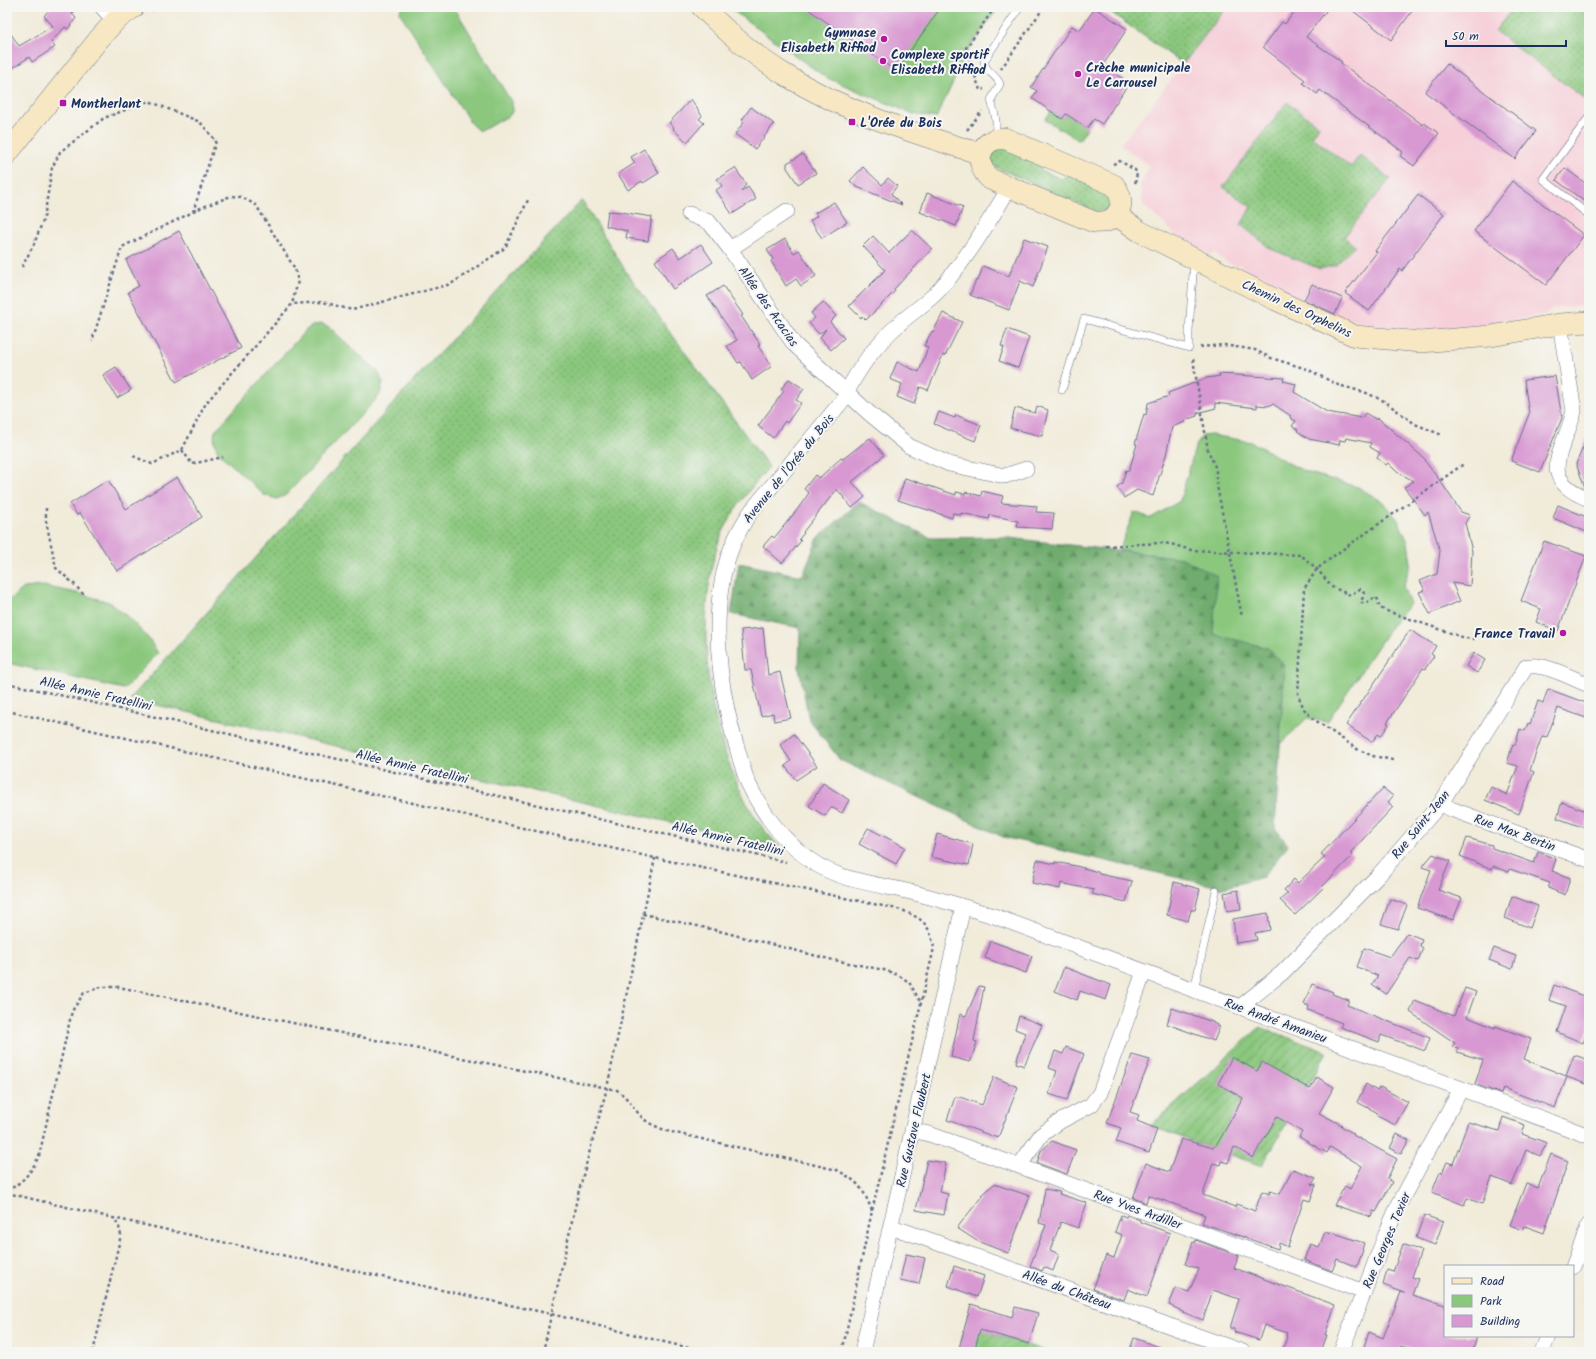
<svg xmlns="http://www.w3.org/2000/svg" width="1596" height="1359" font-family="Kalam,sans-serif">
<style>
.built{fill:#f6cfd9}
.grass{fill:url(#grass-dots);stroke:#537c6e}
.forest{fill:url(#forest-firs);stroke:#466e66}
.park{fill:#8bc87e;stroke:#537c6e}
.garden{fill:url(#garden-furrows);stroke:#537c6e}
.building{fill:#d899d2}
.lines{fill:none;stroke-linecap:round;stroke-linejoin:round}
.lane-casing{stroke:#667189;stroke-width:8}
.street-casing{stroke:#667189;stroke-width:16}
.secondary-casing{stroke:#667189;stroke-width:22}
.path{stroke:#667189;stroke-width:2.5;stroke-dasharray:3 3;stroke-linecap:butt}
.lane{stroke:#fff;stroke-width:7}
.street{stroke:#fff;stroke-width:15}
.secondary{stroke:#f7e8c3;stroke-width:21}
.poi-dot{fill:#b5179e;stroke:#f6f6f2;stroke-width:1.5}
.labels{text-anchor:middle;stroke-width:4;stroke-linejoin:round;paint-order:stroke}
.poi-label{font-size:13px;font-weight:bold;fill:#1b2f5e;stroke:#f6f6f2;text-anchor:start}
.street-label{font-size:13px;fill:#1b2f5e;stroke:#f6f6f2}
</style>
<defs>
<pattern id="grass-dots" width="8" height="8" patternUnits="userSpaceOnUse"><rect width="8" height="8" fill="#8bc87e"/><path d="M2 2h.1M6 6h.1" fill="none" stroke="#71a36a" stroke-width="1.8" stroke-linecap="round"/></pattern>
<pattern id="forest-firs" width="22" height="20" patternUnits="userSpaceOnUse"><rect width="22" height="20" fill="#70ac6d"/><path d="M5 1l3.5 6h-7zM16 11l3.5 6h-7z" fill="#5b8c5d"/></pattern>
<pattern id="garden-furrows" width="10" height="10" patternUnits="userSpaceOnUse"><rect width="10" height="10" fill="#8bc87e"/><path d="M-1 1l2-2M0 10L10 0M9 11l2-2" fill="none" stroke="#71a36a"/></pattern>
</defs>
<rect width="100%" height="100%" fill="#f6f6f2"/>
<filter id="ink" filterUnits="userSpaceOnUse"><feTurbulence type="fractalNoise" baseFrequency=".025" numOctaves="2"/><feDisplacementMap in="SourceGraphic" scale="8" xChannelSelector="R" yChannelSelector="G"/><feConvolveMatrix kernelMatrix="1 2 1 2 8 2 1 2 1" color-interpolation-filters="sRGB"/></filter>
<filter id="wash" filterUnits="userSpaceOnUse"><feTurbulence type="fractalNoise" baseFrequency=".012" numOctaves="4" result="noise"/><feDisplacementMap in="SourceGraphic" scale="16" xChannelSelector="R" yChannelSelector="G"/><feGaussianBlur stdDeviation="0.9" result="paint"/><feColorMatrix in="noise" values="0 0 0 0 0 0 0 0 0 0 0 0 0 0 0 0 0 1.4 0 .05"/><feComposite in="paint" operator="in"/></filter>
<g filter="url(#wash)">
<rect width="100%" height="100%" fill="#f1ebd9"/>
<path class="built" d="M1227,7h362v302l-10,-4 -28,4 -6,6 -84,14 -30,2 -48,-3 -48,-13 -55,-26 -21,-16 -3,4 -17,-13 -3,3 -7,-5 -1,1 -15,-11 -2,3 -37,-19 1,-2 -32,-29 -3,-20 9,-19 -29,-22 10,-11z"/>
<path class="grass" d="M1112,7h115l-44,57 -74,-53z
M1514,7h75v93h-3l-91,-69z
M1287,102l32,24 -7,11 39,30 9,-12 30,24 -46,58 11,9 -19,19 -16,4 -49,-20 -30,-24 10,-18 -28,-20z
M1004,146l37,16 -1,8 22,9 5,-5 43,20 2,8c-4,8 -8,10 -17,9l-100,-44c-6,-6 -6,-10 -2,-17z
M582,200l45,73 142,194c-19,22 -38,44 -49,72 -6,15 -9,31 -11,47 -10,74 5,163 44,228 7,12 17,22 26,33l-649,-148 285,-320z"/>
<path class="forest" d="M859,502l72,36 70,-1 181,21 35,18 -4,58 55,14 17,17 -10,163 13,17 -25,32 -40,11 -220,-51 -163,-77 -31,-40 -10,-53 1,-39 -69,-14 8,-51 63,13 16,-38z"/>
<path class="park" d="M401,7h53l58,96 1,7 -3,5 -27,15h-5l-6,-5 -72,-112z
M728,7h271l-30,42 -33,69 -23,-4 -88,-37z
M1051,111l11,8 4,-5 21,14 -8,12 -34,-20z
M322,324l7,3 49,45 5,11 -3,12 -94,100 -9,4 -13,-4 -45,-42c-4,-7 -6,-13 -4,-22l91,-101 8,-5z
M1211,435l41,7 40,23 14,7 52,15 25,15 15,18 10,22 3,21 -8,24 7,17 -15,17 -68,101 -20,-4 -27,26 5,-79 -17,-17 -55,-14 4,-58 -35,-18 -63,-8 15,-38 17,6 29,-17 15,-53 7,-12z
M43,586l34,7 32,9 19,15 20,21 10,15 -34,36 -117,-26v-61l17,-14z"/>
<path class="garden" d="M1260,1027l67,25 -65,114 -112,-40z
M970,1310l27,9 -3,15 55,18h-91z"/>
<g id="blocks">
<path class="building" d="M51,7h27l-6,7 4,4 -8,11 -3,-2 -14,15 4,5 -23,15 -3,-5 -22,15v-44l12,18 34,-20 -9,-10z
M805,7h136l-45,64z
M1298,7h31l-23,30 36,25 -1,1 82,62 1,-2 15,10 -25,33 -14,-10 3,-4 -83,-62 -3,4 -14,-11 2,-3 -42,-33 19,-25 3,2z
M1348,7h67l-24,33z
M1095,8l32,21 -24,36 26,18 -27,41 -8,-5 -7,9 -21,-14 -4,5 -30,-21 5,-7 -6,-4 41,-61 7,5z
M1447,64l89,67 -21,28 -90,-67z
M691,99l11,17 -3,3 5,4 -17,19 -14,-13 1,-2 -5,-4z
M751,107l23,17 -19,25 -20,-15 9,-12 -2,-2z
M644,149l15,24 -16,10 -1,-2 -14,9 -10,-16 17,-11 -4,-6z
M803,154l13,19 -18,11 -11,-16v-5z
M863,167l19,18 6,-7 9,8 -6,8 11,11 -45,-18 -7,-6z
M735,168l11,16 -5,8 7,-5 8,12 -24,15 -16,-24 6,-4 -5,-7z
M1565,168l24,18v19l-33,-25z
M1512,181l72,54 -38,50 -72,-54z
M927,193l36,14 -7,19 -36,-14z
M1418,195l26,19 -42,57 -2,-2 -31,42 -24,-18 32,-41 -2,-1z
M834,202l13,20 -25,16 -12,-17 7,-5 -2,-3z
M608,211l13,1 31,5 -4,24 -22,-3 1,-7 -21,-5z
M912,230l20,19 -38,40 1,2 -29,29 -4,-4 -1,2 -12,-12 36,-36 -22,-24 10,-10 16,17z
M179,231l62,117 -65,34 -48,-90 11,-6 -13,-26z
M1024,238l24,9 -15,40 -13,-6 -11,29 -39,-15 6,-15 2,1 5,-15 26,10z
M785,239l9,14 5,-3 17,26 -15,10 -5,-7 -10,7 -15,-25 2,-2 -6,-9z
M701,244l12,18 -40,27 -18,-28 18,-13 7,10z
M1312,284l30,14 -7,16 -31,-14z
M723,286l20,29 -2,1 19,28 -2,2 14,20 -20,14 -11,-18 -3,1 -11,-17 10,-6 -30,-44z
M823,302l13,14 -6,6 14,16 -13,12 -11,-12 6,-9 -7,5 -10,-11 6,-5 -4,-5z
M943,313l19,9 -17,34 -2,-1 -15,35 -8,-3 -6,17 -17,-7 5,-13 -12,-5 7,-17 22,10 9,-25 -4,-1 8,-15 1,1z
M1007,329l22,8 -11,31 -19,-7 5,-14 -3,-1z
M116,367l15,23 -14,8 -14,-23z
M1219,374l65,4 -1,3 13,3 -2,8 33,20 35,6 3,-5 12,7 1,-2 48,42 -1,1 18,24 18,27 9,3 -5,8 7,28 -2,35 -18,-3 8,18 -30,13 -11,-22 6,-2 -5,-9 17,-7 3,-23 -12,-39 -3,3 -21,-28 10,-6 -17,-9 -9,-9 -2,2 -9,-7 3,-5 -10,-6 1,-4 -25,-5 -1,3 -5,-1 -1,5 -30,-6 -12,-8 1,-1 -6,-4 4,-5 -6,-3 1,-2 -18,-12 -5,2 -11,-1v3l-42,-5 1,5 -19,5v3l-12,4v2l-13,5 -6,28 -13,41 -16,-6 -13,8 -7,-11 5,-4 4,-13 3,1 8,-27h-2l9,-30 2,1 2,-12 21,-7 -1,-3 39,-15 13,-2z
M1555,376l7,42 -22,54 -29,-11 18,-47 -5,-34z
M789,379l15,10 -8,11 5,3 -14,20 -2,-2 -12,17 -15,-12 26,-35 -3,-2z
M1037,406l11,4 -6,26 -32,-8 5,-20 20,5z
M939,412l16,6 1,-3 25,10 -6,16 -41,-17z
M1589,433v56l-4,-2 -9,-23z
M870,438l14,17 -32,27 13,15 -13,11 -15,-19 -34,43 1,1 -5,6 2,2 -19,22 -19,-17 9,-10 2,2 23,-28 12,-17 -5,-4 11,-14 4,3 22,-20 2,1z
M177,477l25,40 -85,54 -37,-58 -3,2 -7,-11 38,-24 18,29z
M905,478l51,17v-3l9,2v-2l16,4 1,-5 21,5 -2,7 36,3 -1,6 18,1 -2,16 -35,-2 1,-6 -28,-6 -1,4 -28,-6v2l-8,-2 -1,5 -54,-18z
M1558,505l31,13v15l-36,-15z
M1544,541l42,15 -28,75 -22,-9 5,-13 -20,-8z
M763,628l5,47 12,-3 11,46 -17,3 -1,-8 -12,3 -10,-46h-6l-4,-40z
M1410,630l26,16 -5,8 3,2 -9,13 -2,-1 -36,55 2,1 -8,12 -3,-2 -6,8 -26,-17z
M1474,653l11,7 -8,13 -11,-7z
M1548,689l41,15v15l-31,-11 -11,29 -5,-1 -12,34 4,2 -15,42 -34,-14 6,-13 16,8 11,-29 -11,-3 6,-19 2,1 5,-16 5,2 3,-8 2,1 8,-23 5,2z
M794,734l23,32 -21,14 -11,-14 6,-5 -11,-16z
M823,783l26,17 -7,13 -11,-6 -6,9 -16,-10z
M1383,788l10,8 -5,6 5,5 -43,46 3,2 -31,32 1,1 -28,27 -15,-15 8,-7 -4,-3 10,-11 4,4 27,-26 -4,-3z
M1562,802l27,10v6l-4,10 -28,-10z
M868,828l37,19 -9,17 -37,-20z
M937,834l36,10 -4,21 -38,-8z
M1467,838l25,7v3l42,15 4,-11 18,7 -4,12 18,7 -5,17 -17,-7 2,-5 -40,-14 -1,3 -16,-6 -1,3 -32,-13z
M1433,854l17,7 -12,29 24,8 -9,22 -36,-12 14,-38 -9,-3z
M1037,860l18,4v-2l21,4 22,6 1,2 33,7 -6,21 -34,-8 2,-4 -33,-7 -1,6 -28,-6z
M1174,882l26,7 -5,21h-4l-3,11 -21,-6z
M1238,890l3,19 -14,2 -3,-18z
M1512,896l26,10 -8,22 -25,-10z
M1390,899l17,6 -9,24 -17,-5z
M1268,913l2,17 -15,3 2,7 -21,3 -3,-24z
M1407,933l15,6 -2,7 3,2 -5,13 -8,-3 -24,36 -14,-10 6,-8 -21,-9 7,-19 26,9z
M991,941l41,15 -6,17 -41,-15z
M1494,948l22,8 -4,13 -23,-9z
M1064,967l47,18 -5,15 -26,-9 -3,9 -22,-9z
M1312,984l21,8 -1,2 17,6 -2,5 83,33 -5,13 -44,-16 -2,7 -39,-15 2,-4 -34,-13 1,-4 -5,-2z
M1554,985l35,13v29l-6,16 -26,-11 9,-26 -17,-6z
M979,986l5,1 -10,54 3,1 -6,18 -1,2 -19,-5 9,-43 6,2z
M1465,988l11,4 -9,25 28,11v-2l36,13 -7,20 42,17 8,-21 15,5v25l-22,-8 -12,31 -52,-20 -2,6 -26,-10 8,-24 -26,-8 1,-3 -6,-2 3,-4 -45,-31 5,-12 39,16z
M1172,1008l41,14v1l7,3 -6,15 -47,-17z
M1019,1016l23,9 -18,41 -8,-3 9,-30 -10,-4z
M1066,1047l18,7 -17,46 -18,-6 8,-23 -8,-3 6,-17 8,3z
M1132,1055l18,5 -20,52 9,3 -2,6 20,8 -8,24 -33,-11 5,-14 -14,-5z
M1232,1057l25,14 5,-9 48,27 7,-12 17,10 -15,26 23,12 -1,1 13,8 -1,1 44,24 -10,20 5,3 -16,30 -3,-1 -2,6 -37,-12 11,-19 5,3 12,-23 -32,-19 -3,6 -28,-16 3,-5 -25,-15 -24,41 -19,-11 -6,16 -7,-2 -1,4 -7,-2 -10,32 32,12 1,-3 19,7 7,-20 7,3 1,-3 10,3 13,-25 23,9 -4,6 4,1 -6,16 -6,-2 -16,48 -9,-4 -1,6 -76,-26 3,-8 -57,-20 -2,8 -13,-5 13,-35 23,9 12,-33 32,9 6,-7 24,-43 -25,-14z
M994,1077l24,10 -20,51 -51,-18 8,-23h5l22,8z
M1366,1084l11,7 3,-4 28,15 -13,23 -18,-9 1,-3 -21,-11z
M1503,1117l22,8 -3,9 25,9 -7,13 -14,-6 -14,35 -20,-8 -10,27 -15,-6 -3,7 -32,-13 8,-20 2,1 5,-11 6,2 15,-42 31,9z
M1397,1134l12,6 -8,14 -11,-6z
M1052,1141l24,9 -9,24 -30,-11 4,-12z
M1551,1154l17,7 -24,72 -19,-7 -2,4 -13,-5 16,-42 12,5z
M927,1160l19,3 -6,29 8,2 -4,21 -28,-5z
M994,1184l36,12 -22,57 -31,-12 -20,-13 25,-32 -1,-1z
M1045,1189l15,3 -1,2 28,9 -9,25 -17,-6 -11,28 9,4 -6,17 -9,-4 -2,4 -12,-5 16,-41 -7,-2z
M1121,1215l5,2 1,-2 13,5v2l30,11 -23,64 -19,-8 -4,11 -31,-11 13,-34 8,3 8,-23 -7,-3z
M1424,1215l19,7 -8,23 -19,-7z
M1325,1232l5,2 1,-2 33,11 -2,7h1l-6,17 -20,-8 -5,12 -28,-11 6,-16 9,3z
M1196,1240l43,16 -5,12 101,37 -10,30h2l-6,17h-39l5,-15 -1,-1 1,-3 -23,-8 -5,15 -25,-8v-3l-4,-1 9,-29 -26,-9 -10,30 -23,-9v-1l-11,-5 7,-17 13,4 10,-23 -14,-5 8,-22 2,1z
M1403,1244l18,7 -9,26 6,2 -6,16 33,10v31h32l-5,16h-52l-19,-6 -2,6h-37l7,-20 14,6 18,-46 4,1 -22,-8 4,-15 6,2z
M906,1254l19,4 -6,26 -19,-4z
M954,1266l30,10 -7,21 -29,-11z
M971,1304l41,13 3,-10 23,6 -9,31 -49,-14 -6,22h-16z
M1134,1338l34,12 -1,2h-38z"/>
</g>
</g>
<g filter="url(#ink)">
<use href="#blocks" fill-opacity="0" stroke="#667189" stroke-width="1"/>
<g class="lines">
<defs>
<path id="lane" d="M1589,117l-46,62 46,36
M994,136c5,-12 0,-24 -3,-36l9,-16c-4,-10 -15,-12 -16,-23l36,-54
M1062,390l22,-71 105,29v-17l5,-71
M1194,990l22,-99"/>
<path id="street" d="M102,7l13,14
M1009,186l-4,9c-20,33 -40,66 -66,95 -12,13 -27,22 -40,34 -23,20 -43,48 -56,76l-91,110c-16,23 -27,49 -31,78 -8,52 1,113 17,163 3,11 6,22 10,32 14,29 35,58 62,77 30,22 70,24 105,33 27,7 53,15 79,23l595,220
M689,214l20,8 21,27 64,95 75,69 40,33 40,18 56,12 21,-7
M730,249l57,-38
M1560,324l14,87c-9,39 -40,67 15,88
M1441,803l10,6 138,51
M1240,1007l42,-34 95,-96 64,-74 85,-136c15,-6 47,12 63,18
M912,1130l17,4 90,32 345,126
M1019,1166l22,-31 18,-13 32,-17 9,-12 44,-121
M891,1227l16,5 336,120
M1573,1267l16,-43
M862,1352l101,-445
M1341,1352l45,-118 12,-28 63,-117
M1542,1352l6,-16"/>
<path id="secondary" d="M702,7c25,25 52,49 82,67 61,38 130,59 197,80
M1004,138l110,47c15,18 4,40 -20,37l-104,-43c-17,-16 -11,-40 14,-41z
M7,154l92,-115 16,-18 19,-14
M1116,215l23,16 137,69 79,36 66,6 70,-6 69,-12 29,-2"/>
</defs>
<use href="#lane" class="lane-casing"/>
<use href="#street" class="street-casing"/>
<use href="#secondary" class="secondary-casing"/>
<path class="path" d="M152,11l6,-4
M972,66l-6,-18 29,-41
M1001,69l43,-62
M973,70l7,20 4,-1
M967,130l15,-19
M1113,164l7,-3 15,9 2,3 -2,12
M7,176l4,-5
M193,211l38,-15 10,1 15,8 39,64 3,12 -6,23
M22,267l12,-23 10,-26 8,-50 8,-16 44,-34 45,-17 51,21 16,19 -23,71 -71,35 -30,94
M1200,347l24,-2 31,5 16,8 36,11 31,16 26,7 20,9 31,23 27,11
M1193,359l15,91 8,19v11l26,137
M182,450l10,14 31,-7
M133,456l19,8 30,-14 24,-47 86,-99 31,-2 29,8 99,-26 54,-36 23,-48
M46,508v13l10,47 19,17 9,10
M1106,546l54,-3 11,1 20,6 110,5 16,14 15,18 18,8 10,-6 4,4 -3,10h5l10,-6 2,3 1,7 5,3 81,28 9,1
M7,683l779,179
M7,711l648,147 247,52c22,10 27,13 32,38l-62,263 -30,141
M1393,760l-20,-4 -16,-7 -45,-31 -8,-9 -6,-14 6,-106 13,-20 18,-14 130,-92
M643,914l68,15 118,30 55,11 14,5 11,7 12,21
M7,1191c17,-10 23,-17 32,-35l33,-145 12,-18 17,-6h18l498,103c11,8 14,15 22,24 7,9 18,13 28,17l170,39c22,12 26,18 35,41
M7,1193l106,25 438,96 154,38
M93,1352l28,-117 -2,-8 -5,-9
M543,1352l35,-158 29,-106 48,-230"/>
<use href="#lane" class="lane"/>
<use href="#street" class="street"/>
<use href="#secondary" class="secondary"/>
</g>
</g>
<g class="poi-dot">
<circle cx="884" cy="39" r="4"/>
<circle cx="883" cy="61" r="4"/>
<circle cx="1078" cy="74" r="4"/>
<rect x="59" y="99" width="8" height="8" rx="2"/>
<rect x="848" y="118" width="8" height="8" rx="2"/>
<circle cx="1563" cy="633" r="4"/>
</g>
<g class="labels">
<g class="poi-label">
<text x="876" y="37" text-anchor="end">Gymnase<tspan x="876" dy="15">Elisabeth Riffiod</tspan></text>
<text x="891" y="59">Complexe sportif<tspan x="891" dy="15">Elisabeth Riffiod</tspan></text>
<text x="1086" y="72">Crèche municipale<tspan x="1086" dy="15">Le Carrousel</tspan></text>
<text x="71" y="108">Montherlant</text>
<text x="860" y="127">L'Orée du Bois</text>
<text x="1555" y="638" text-anchor="end">France Travail</text>
</g>
<g class="street-label">
<text transform="translate(769 306) rotate(55)" y="5">Allée des Acacias</text>
<text transform="translate(1297 308) rotate(25)" y="5">Chemin des Orphelins</text>
<text transform="translate(788 468) rotate(-51)" y="5">Avenue de l'Orée du Bois</text>
<text transform="translate(96 693) rotate(13)" y="5">Allée Annie Fratellini</text>
<text transform="translate(412 766) rotate(13)" y="5">Allée Annie Fratellini</text>
<text transform="translate(1420 824) rotate(-51)" y="5">Rue Saint-Jean</text>
<text transform="translate(1515 832) rotate(20)" y="5">Rue Max Bertin</text>
<text transform="translate(728 838) rotate(13)" y="5">Allée Annie Fratellini</text>
<text transform="translate(1276 1020) rotate(20)" y="5">Rue André Amanieu</text>
<text transform="translate(913 1130) rotate(-77)" y="5">Rue Gustave Flaubert</text>
<text transform="translate(1138 1209) rotate(20)" y="5">Rue Yves Ardiller</text>
<text transform="translate(1386 1240) rotate(-67)" y="5">Rue Georges Texier</text>
<text transform="translate(1067 1289) rotate(20)" y="5">Allée du Château</text>
</g>
</g>
<rect width="1596" height="1359" fill="none" stroke="#f6f6f2" stroke-width="24"/>
<rect x="1444" y="1265" width="130" height="72" fill="#f6f6f2" stroke="#9ea6b7"/>
<rect x="1452" y="1278" width="20" height="6" fill="#f7e8c3" stroke="#9ea6b7"/>
<text x="1480" y="1285" font-size="12" fill="#1b2f5e">Road</text>
<rect x="1452" y="1295" width="20" height="12" fill="#8bc87e" stroke="#9ea6b7"/>
<text x="1480" y="1305" font-size="12" fill="#1b2f5e">Park</text>
<rect x="1452" y="1315" width="20" height="12" fill="#d899d2" stroke="#9ea6b7"/>
<text x="1480" y="1325" font-size="12" fill="#1b2f5e">Building</text>
<path d="M1446 40v6h120v-6" fill="none" stroke="#1b2f5e" stroke-width="2"/>
<text x="1452" y="40" font-size="12" fill="#1b2f5e" stroke="#f6f6f2" stroke-width="3" paint-order="stroke">50 m</text>
</svg>
